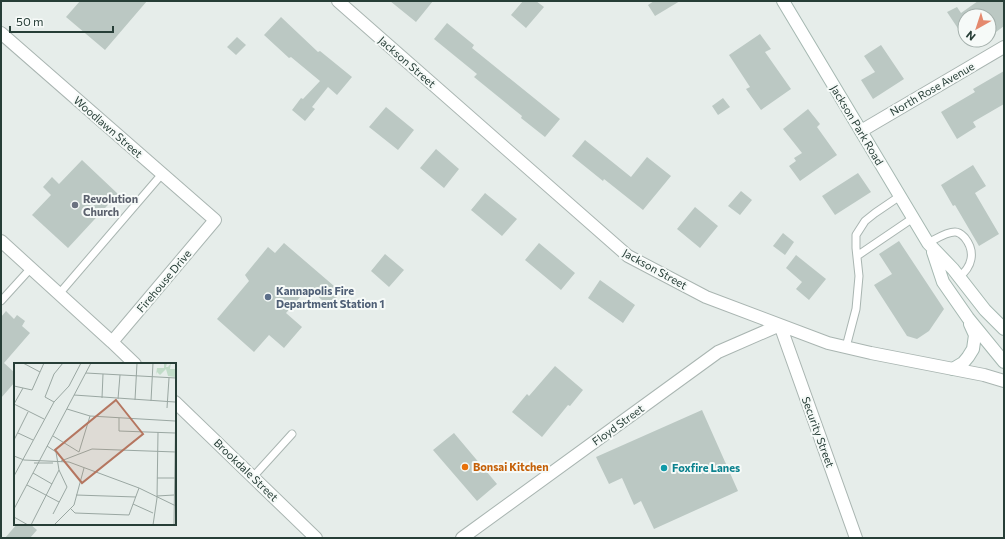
<svg xmlns="http://www.w3.org/2000/svg" width="1005" height="539" font-family="Commissioner,sans-serif">
<style>
.building{fill:#bbc8c3}
.lines{fill:none;stroke-linecap:round;stroke-linejoin:round}
.lane-casing{stroke:#a9b5b1;stroke-width:9}
.street-casing{stroke:#a9b5b1;stroke-width:14}
.secondary-casing{stroke:#a5b8b1;stroke-width:14}
.lane{stroke:#fff;stroke-width:7}
.street{stroke:#fff;stroke-width:12}
.secondary{stroke:#fff;stroke-width:12}
.worship-dot{fill:#6b7280;stroke:#f6faf8;stroke-width:1.5}
.service-dot{fill:#5c6f8a;stroke:#f6faf8;stroke-width:1.5}
.food-dot{fill:#e8710a;stroke:#f6faf8;stroke-width:1.5}
.culture-dot{fill:#0f9aa8;stroke:#f6faf8;stroke-width:1.5}
.labels{text-anchor:middle;stroke-width:4;stroke-linejoin:round;paint-order:stroke}
.street-label{font-size:11px;fill:#273e37;stroke:#f6faf8}
.worship-label{font-size:11px;font-weight:bold;fill:#5b616d;stroke:#f6faf8;text-anchor:start}
.service-label{font-size:11px;font-weight:bold;fill:#4e5e75;stroke:#f6faf8;text-anchor:start}
.food-label{font-size:11px;font-weight:bold;fill:#c56008;stroke:#f6faf8;text-anchor:start}
.culture-label{font-size:11px;font-weight:bold;fill:#0d838f;stroke:#f6faf8;text-anchor:start}
.inset-road{fill:none;stroke:#9aa7a2;stroke-width:1}
.view{fill:#b57660;fill-opacity:0.15;stroke:#b57660;stroke-width:2}
.inset-edge{fill:none;stroke:#273e37;stroke-width:2}
</style>
<rect width="100%" height="100%" fill="#e6edea"/>
<path class="building" d="M80,1h67l-42,49 -39,-33z
M390,1h43l-17,21z
M523,1h13l8,6 -18,21 -15,-13z
M654,1h26l-25,15 -7,-11z
M978,1h26v25l-8,6 -7,-10v-6h-24v23l-18,-27 10,-5 4,6z
M281,17l37,35 2,-1 32,26 -15,18 -9,-8 -16,20 3,2 -10,12 -13,-11 9,-12 2,1 17,-18 -29,-24 -2,1 -25,-23z
M447,23l27,22 -2,3 88,71 -15,18 -24,-19 1,-2 -48,-39 3,-3 -43,-35z
M760,34l11,15 -6,3 26,37 -30,21 -15,-21 4,-2 -21,-32z
M237,37l9,8 -10,10 -9,-8z
M881,45l23,34 -31,20 -12,-19 14,-8 -11,-16z
M1004,71v33l-31,18 3,5 -19,12 -16,-27 34,-20 -2,-3z
M723,98l7,9 -12,8 -6,-9z
M386,107l28,23 -16,20 -29,-23z
M808,109l12,15 -3,3 20,28 -37,26 -11,-15 7,-5 -2,-3 8,-5 -19,-24z
M585,140l46,37 16,-20 24,19 -28,34 -39,-31 -1,2 -31,-25z
M436,149l23,20 -15,19 -24,-20z
M82,160l36,34 -50,54 -36,-33 19,-20 -8,-8 9,-10 7,7z
M973,165l13,21 -11,7 24,41 -20,12 -24,-41 -2,1 -12,-21z
M858,173l13,19 -36,23 -13,-19z
M741,191l11,9 -12,15 -12,-9z
M485,193l32,26 -15,17 -31,-26z
M695,207l23,19 -18,22 -23,-19z
M783,233l11,9 -9,13 -12,-9z
M899,241l45,68 -15,22 -12,8 -10,-3 -33,-51 18,-11 -13,-20z
M284,243l57,49 -12,14 -21,-18 -22,25 16,14 -18,21 -15,-13 -15,17 -37,-33 32,-38 -4,-6 23,-28 7,6z
M539,243l36,30 -14,17 -36,-30z
M385,254l19,16 -15,17 -18,-16z
M796,255l30,24 -17,21 -13,-11 6,-7 -16,-14z
M600,280l35,25 -12,18 -35,-25z
M6,311l8,8 3,-4 8,6 -3,5 8,7 -26,30 11,10v9l-14,16v-81z
M555,366l28,24 -13,16 -2,-1 -26,32 -30,-25 15,-18 2,2z
M702,410l36,81 -84,38 -13,-28 -7,4 -12,-27 -13,6 -13,-27z
M454,433l43,51 -20,17 -44,-51z
M17,524h13l7,6 -7,8h-25z"/>
<g class="lines">
<defs>
<path id="lane" d="M928,243c8,-4 18,-11 27,-11 5,0 7,3 10,6 11,14 7,29 -6,39
M857,256l56,-38
M59,294l103,-120
M1,301l30,-33
M846,347l10,-38 3,-33 -3,-28v-13l9,-14 10,-8 25,-17
M253,477l39,-43"/>
<path id="street" d="M338,1l290,255 78,41 122,46 43,10 113,22 20,6
M1,33l214,187 -103,122
M861,131l143,-84
M1,241l111,101 23,22
M175,402l141,136
M462,538l256,-186 62,-27 76,213"/>
<path id="secondary" d="M783,1l145,242 25,26 32,41 19,19
M933,252l10,30 25,36 36,44
M953,369l10,-6 5,-6 5,-8 2,-14 -5,-11"/>
</defs>
<use href="#lane" class="lane-casing"/>
<use href="#street" class="street-casing"/>
<use href="#secondary" class="secondary-casing"/>
<use href="#lane" class="lane"/>
<use href="#street" class="street"/>
<use href="#secondary" class="secondary"/>
</g>
<circle class="worship-dot" cx="75" cy="205" r="4"/>
<circle class="service-dot" cx="268" cy="297" r="4"/>
<circle class="food-dot" cx="465" cy="467" r="4"/>
<circle class="culture-dot" cx="664" cy="468" r="4"/>
<g class="labels">
<g class="street-label">
<text transform="translate(407 62) rotate(41)" y="4">Jackson Street</text>
<text transform="translate(932 89) rotate(-30)" y="4">North Rose Avenue</text>
<text transform="translate(857 125) rotate(59)" y="4">Jackson Park Road</text>
<text transform="translate(108 127) rotate(41)" y="4">Woodlawn Street</text>
<text transform="translate(655 269) rotate(29)" y="4">Jackson Street</text>
<text transform="translate(164 281) rotate(-50)" y="4">Firehouse Drive</text>
<text transform="translate(618 425) rotate(-36)" y="4">Floyd Street</text>
<text transform="translate(818 432) rotate(70)" y="4">Security Street</text>
<text transform="translate(246 470) rotate(44)" y="4">Brookdale Street</text>
</g>
<g class="worship-label">
<text x="83" y="203">Revolution<tspan x="83" dy="13">Church</tspan></text>
</g>
<g class="service-label">
<text x="276" y="295">Kannapolis Fire<tspan x="276" dy="13">Department Station 1</tspan></text>
</g>
<g class="food-label">
<text x="473" y="471">Bonsai Kitchen</text>
</g>
<g class="culture-label">
<text x="672" y="472">Foxfire Lanes</text>
</g>
</g>
<g transform="translate(14 363)">
<rect width="162" height="162" fill="#e6edea"/>
<path d="M150,0h3l-1,4h2l3,-4 -1,6h6l-1,8 -7,-1 -2,-7 -6,6 -3,-3 -1,3 1,-7h7z" fill="#c1dcc8"/>
<path class="inset-road" d="M9,0l17,9M72,10l90,5M0,23l18,4 12,-27M60,32l101,7M88,35l1,-24M104,36l2,-24M121,37l2,-37M137,38l2,-38M40,39l-9,-5 9,-23 9,-11M0,41l30,15M0,41l9,-16M153,45l2,-30M53,46l23,7 85,5M105,55v13l56,2M4,70l15,7M39,73l26,16 11,-36M0,77l14,-28M0,93l10,4 45,2 70,26 37,18M47,98l31,-12 84,3M20,100h19M19,110l19,11M0,113l40,-74 15,-16 12,-23M143,115h19M13,122l32,17M62,132l60,2M143,133l17,-1M119,141l20,9M0,146l77,-146M57,146l4,4 54,2 10,-27M39,151l14,-27 -8,-17M0,154l14,8M17,162l28,-55 -3,-18 -9,-6M40,162l20,-20 10,-37M139,162l4,-27 1,-66M160,162l2,-132"/>
<path class="view" d="M102,37l27,34 -61,49 -27,-33z"/>
<rect width="162" height="162" class="inset-edge"/>
</g>
<rect width="1005" height="539" fill="none" stroke="#273e37" stroke-width="4"/>
<g transform="translate(977 28) rotate(219)"><circle r="19" fill="#f6faf8" stroke="#a3afab"/>
<path d="M0-3L7 15L0 10L-7 15Z" fill="#e4896e"/>
<text y="-6" font-size="11" font-weight="bold" text-anchor="middle" fill="#273e37">N</text>
</g>
<path d="M10 26v6h103v-6" fill="none" stroke="#273e37" stroke-width="2"/>
<text x="16" y="26" font-size="12" fill="#273e37" stroke="#f6faf8" stroke-width="3" paint-order="stroke">50 m</text>
</svg>
